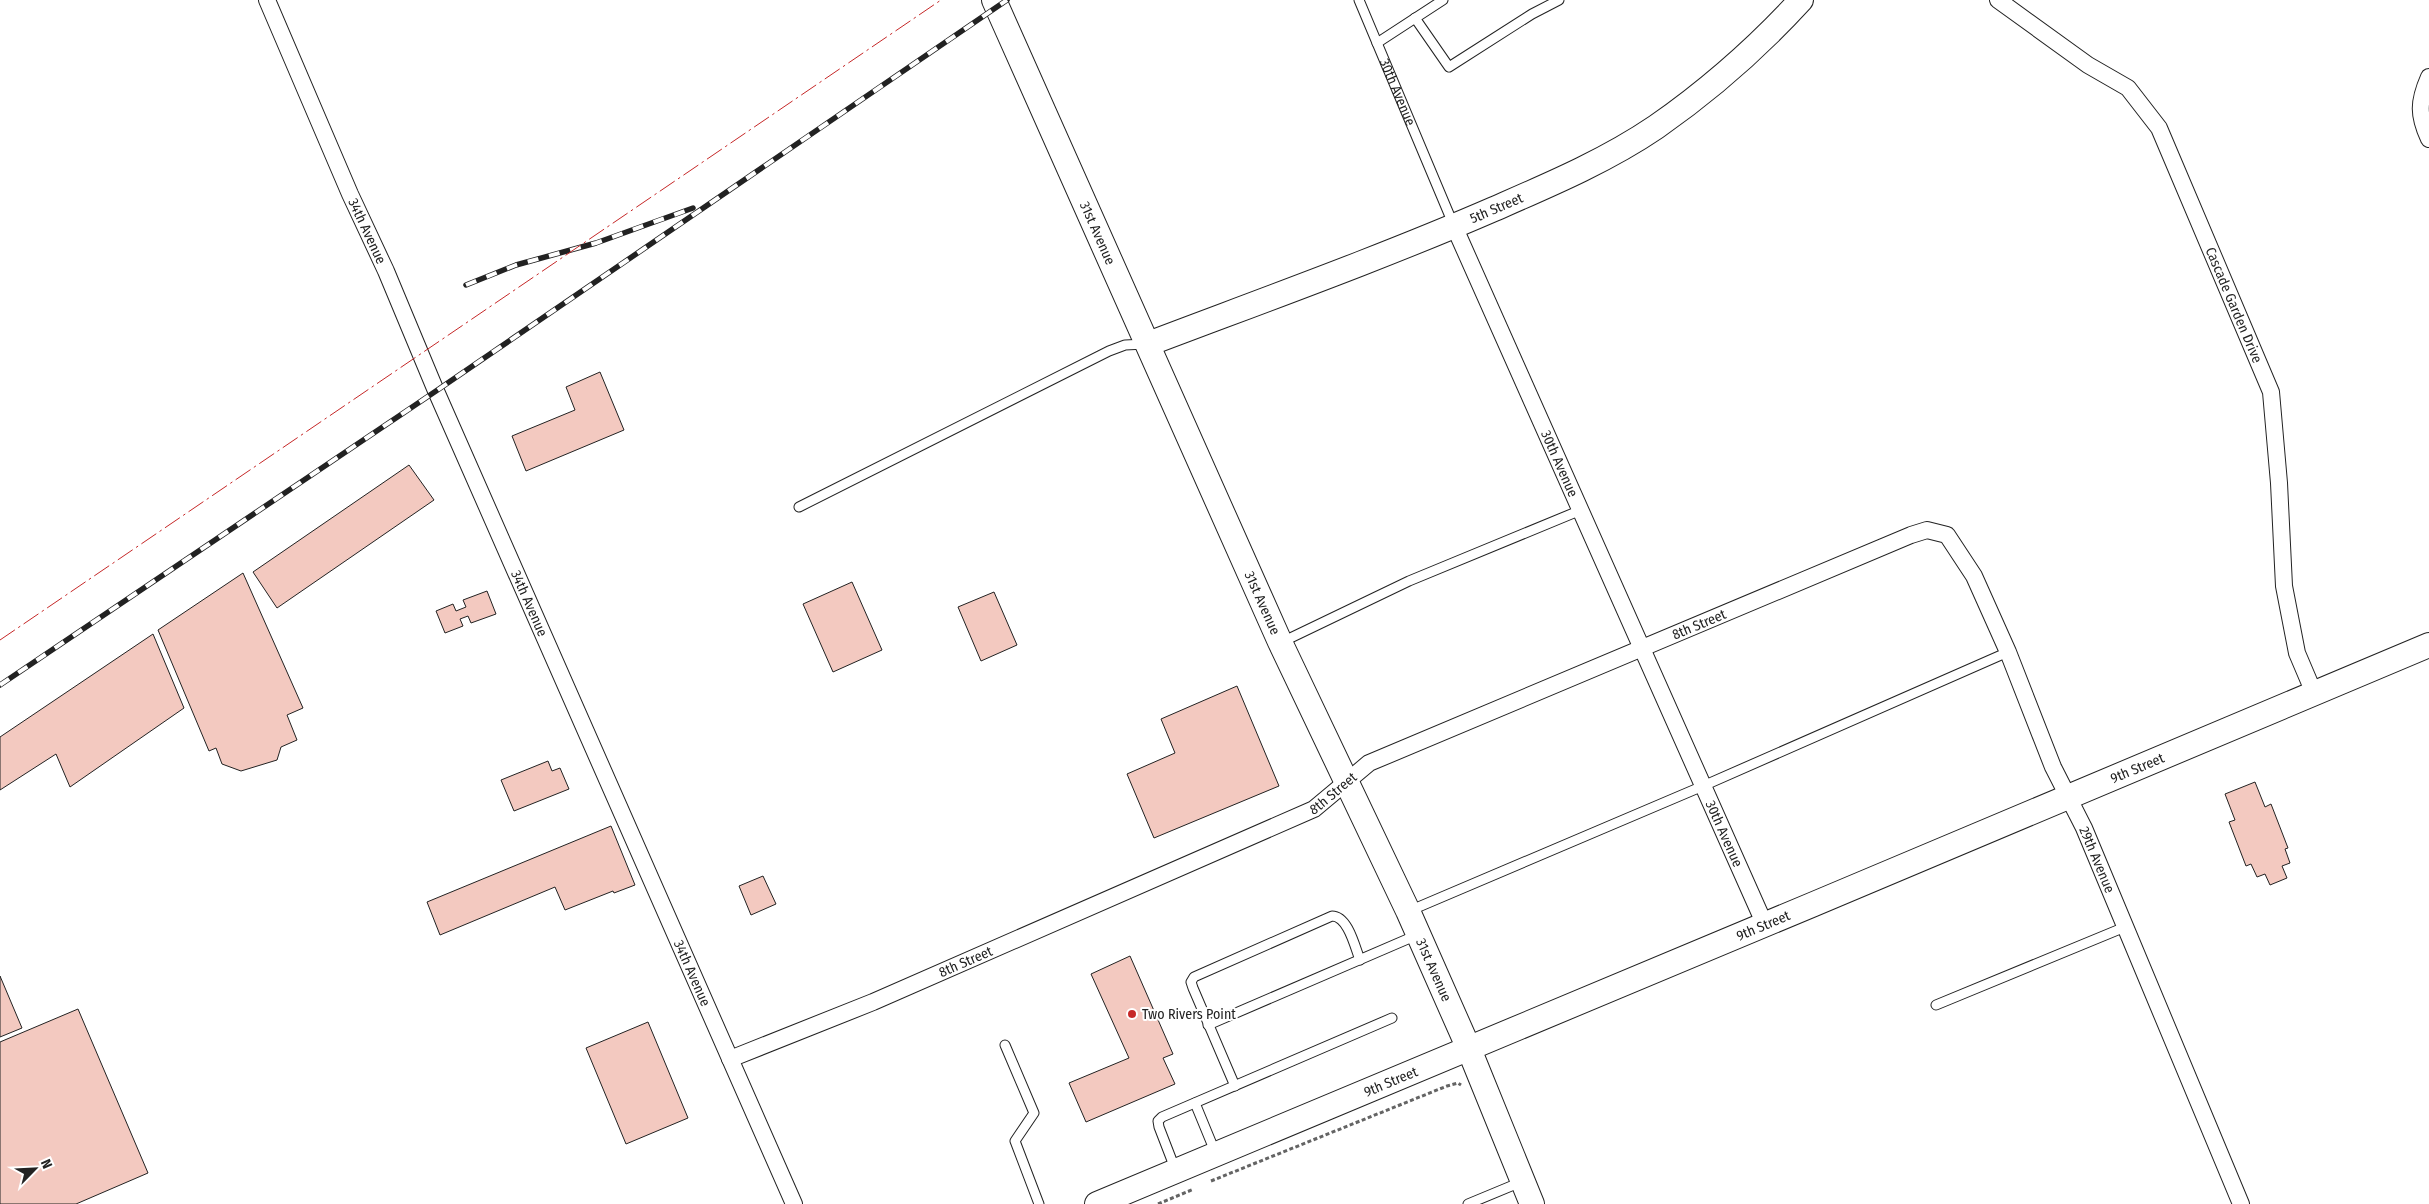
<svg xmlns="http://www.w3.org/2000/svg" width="2429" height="1204" font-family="'Fira Sans Condensed',sans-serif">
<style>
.building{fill:#f3c9c0;stroke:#222}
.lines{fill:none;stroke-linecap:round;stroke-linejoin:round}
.lane-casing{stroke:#222;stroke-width:11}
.street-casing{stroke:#222;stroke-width:18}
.secondary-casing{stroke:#222;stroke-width:26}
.path{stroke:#646464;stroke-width:3;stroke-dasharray:4 2.5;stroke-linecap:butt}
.lane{stroke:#fff;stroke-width:9}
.street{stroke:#fff;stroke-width:16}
.secondary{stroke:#fff;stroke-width:24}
.rail-casing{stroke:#222;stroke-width:5.5}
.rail{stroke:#fff;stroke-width:4;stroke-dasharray:11;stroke-linecap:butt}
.power{stroke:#c62828;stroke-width:1;stroke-dasharray:18 4 2.5 4;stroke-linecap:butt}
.poi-dot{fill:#c62828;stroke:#fff;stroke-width:2}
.labels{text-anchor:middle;stroke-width:4;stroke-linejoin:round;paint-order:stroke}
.street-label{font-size:14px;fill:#222;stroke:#fff}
.poi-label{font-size:14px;fill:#222;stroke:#fff;text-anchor:start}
</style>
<rect width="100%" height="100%" fill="#fff"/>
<path class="building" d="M600,372l24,58 -98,41 -14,-35 63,-26 -9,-23z
M409,465l25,35 -157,108 -24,-36z
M243,573l60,135 -16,7 10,25 -16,7 -4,13 -36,11 -19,-7 -6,-16 -7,3 -51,-121z
M852,582l30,68 -49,22 -30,-68z
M487,591l9,23 -25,9 -3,-7 -8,3 3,7 -18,7 -9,-22 17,-7 3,7 10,-4 -3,-7z
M994,592l23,53 -36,16 -23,-54z
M153,634l31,74 -114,79 -14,-33 -56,36v-53z
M1237,686l42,100 -125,52 -27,-64 48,-21 -14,-34z
M548,761l4,10 8,-3 9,21 -55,22 -13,-31z
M2255,782l10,25 6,-3 17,44 -3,1 5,14 -8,3 5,12 -17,7 -5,-11 -8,3 -6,-13 -5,2 -17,-44 6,-2 -10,-26z
M611,826l24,59 -21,8 -1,-2 -48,19 -10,-23 -115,48 -13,-33z
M763,876l13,28 -25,11 -12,-29z
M1130,956l43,98 -10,4 12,26 -89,38 -17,-39 60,-25 -38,-84z
M0,976l22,52 -22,9z
M78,1009l70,164 -72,31h-76v-162z
M648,1022l40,96 -62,26 -40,-96z"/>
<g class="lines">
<defs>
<g id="lane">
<path id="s1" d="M1359,0l95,226"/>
<path d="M1415,18l34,49 83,-53 27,-14"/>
<path d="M1377,43l66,-43"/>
<path d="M799,507l310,-156 16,-6 21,-1"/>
<path d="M1282,642l127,-61 172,-71"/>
<path d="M1409,911l294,-125 305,-134"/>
<path d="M1936,1005l189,-78"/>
<path d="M1208,1025l209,-90"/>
<path d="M1005,1045l29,68 -19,28 24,63"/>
<path d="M1235,1086l-42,-98 -2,-6 3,-5 138,-61c16,0 23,31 28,44"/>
<path d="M1195,1103l21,51"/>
<path d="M1176,1171l-17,-44 -1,-6 4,-4 230,-99"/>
<path d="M1468,1204l53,-22"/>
</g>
<g id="street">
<path id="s2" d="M267,0l83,194 36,77 50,120 358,813"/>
<path id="s3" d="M1998,0l90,65 40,23 31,40 112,264 8,91 5,103 13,67 17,40"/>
<path d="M2429,77c-11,25 -11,38 0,62"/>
<path id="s4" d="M1454,226l311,699"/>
<path id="s5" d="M730,1059l143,-57 441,-193 55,-46 542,-228 16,-5 20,5 27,41 34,76 45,115 31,61 157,376"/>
</g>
<g id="secondary">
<path id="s6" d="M994,0l286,642 128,269 61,138 63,155"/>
<path id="s7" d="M1148,344c116,-44 233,-86 346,-135 55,-24 112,-48 162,-82 53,-37 101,-79 145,-127"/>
<path id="s8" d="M1097,1204c445,-185 888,-372 1332,-559"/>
</g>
</defs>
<use href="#lane" class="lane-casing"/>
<use href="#street" class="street-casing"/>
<use href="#secondary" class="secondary-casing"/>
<path class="path" d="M1211,1181l236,-95 11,-3 3,2
M1158,1204l36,-15"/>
<use href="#lane" class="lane"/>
<use href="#street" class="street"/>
<use href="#secondary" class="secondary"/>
<defs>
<path id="rail" d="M466,285l50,-20 80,-22 97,-35
M0,685l436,-294 571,-391"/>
</defs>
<use href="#rail" class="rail-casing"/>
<use href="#rail" class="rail"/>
<path class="power" d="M0,640l941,-640"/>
</g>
<circle class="poi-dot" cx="1132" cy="1014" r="5"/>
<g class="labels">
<g class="street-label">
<text dy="5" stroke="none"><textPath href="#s1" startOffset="100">30th Avenue</textPath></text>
<text dy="5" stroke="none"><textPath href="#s7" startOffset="374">5th Street</textPath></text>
<text dy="5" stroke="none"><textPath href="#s2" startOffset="252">34th Avenue</textPath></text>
<text dy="5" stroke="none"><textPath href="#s6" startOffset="255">31st Avenue</textPath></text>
<text dy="5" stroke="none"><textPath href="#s3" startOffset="400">Cascade Garden Drive</textPath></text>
<text dy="5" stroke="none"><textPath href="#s4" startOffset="260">30th Avenue</textPath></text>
<text dy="5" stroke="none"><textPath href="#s6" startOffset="660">31st Avenue</textPath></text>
<text dy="5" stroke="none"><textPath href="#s2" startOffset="658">34th Avenue</textPath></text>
<text dy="5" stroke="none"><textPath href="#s5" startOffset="1065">8th Street</textPath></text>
<text dy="5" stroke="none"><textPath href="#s8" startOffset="1128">9th Street</textPath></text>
<text dy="5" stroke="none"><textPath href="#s5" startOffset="660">8th Street</textPath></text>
<text dy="5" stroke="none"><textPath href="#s4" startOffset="665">30th Avenue</textPath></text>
<text dy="5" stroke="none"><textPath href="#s5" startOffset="1691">29th Avenue</textPath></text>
<text dy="5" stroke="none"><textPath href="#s8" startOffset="722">9th Street</textPath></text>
<text dy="5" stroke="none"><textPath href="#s5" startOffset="255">8th Street</textPath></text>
<text dy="5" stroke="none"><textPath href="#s6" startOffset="1065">31st Avenue</textPath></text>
<text dy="5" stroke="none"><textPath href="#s2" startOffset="1062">34th Avenue</textPath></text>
<text dy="5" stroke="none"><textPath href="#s8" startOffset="318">9th Street</textPath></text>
</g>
<g class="poi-label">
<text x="1142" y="1019">Two Rivers Point</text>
</g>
</g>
<g transform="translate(35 1169) rotate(66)" stroke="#ffffff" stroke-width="4" paint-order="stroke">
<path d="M0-4L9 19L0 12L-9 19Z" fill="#222222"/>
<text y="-8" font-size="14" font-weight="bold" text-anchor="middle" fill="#222222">N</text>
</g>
</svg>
